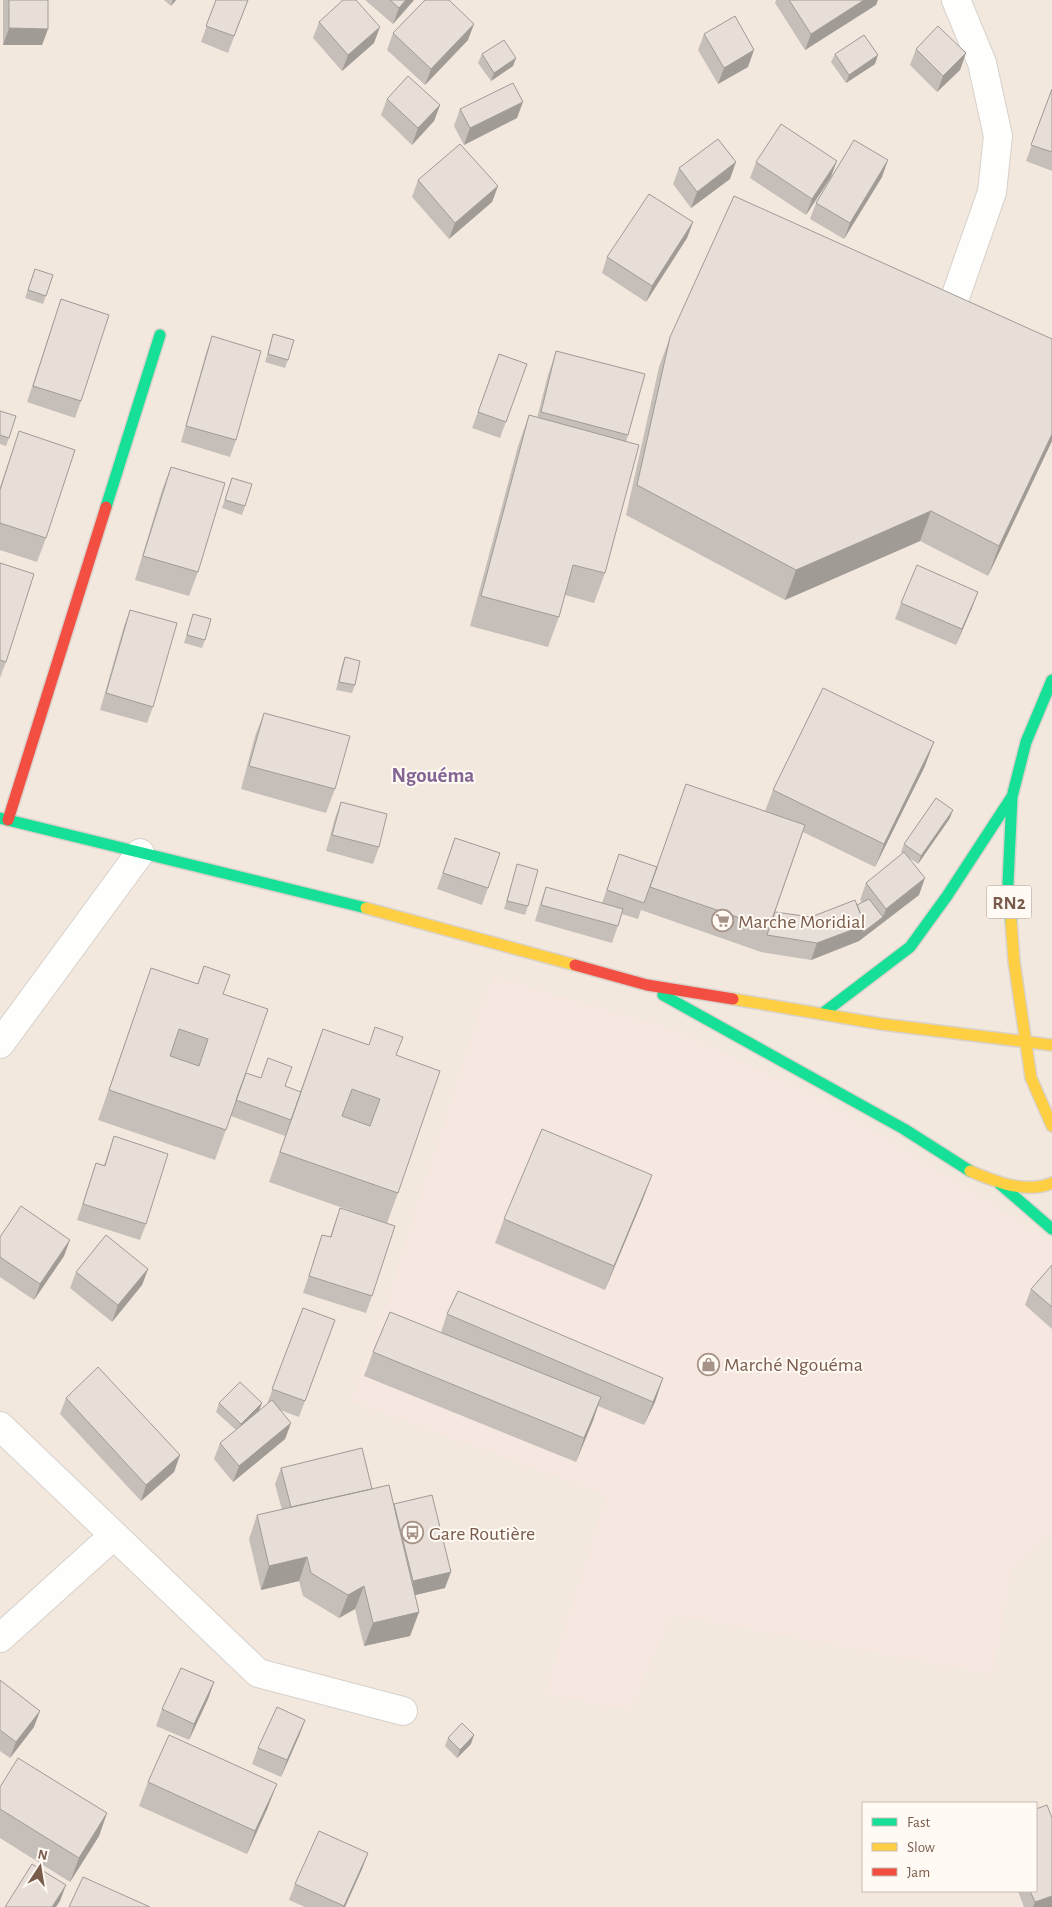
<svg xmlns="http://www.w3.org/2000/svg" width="1052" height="1907" font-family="'Alegreya Sans',sans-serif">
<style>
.residential{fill:#f2e8de;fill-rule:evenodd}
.commercial{fill:#f6e8e1}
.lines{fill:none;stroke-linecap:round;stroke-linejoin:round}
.street-casing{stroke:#d7d1cb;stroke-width:30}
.fast-casing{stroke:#d9d2cb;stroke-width:14}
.slow-casing{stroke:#d9d2cb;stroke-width:14}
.jam-casing{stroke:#d9d2cb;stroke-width:14}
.street{stroke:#fefefd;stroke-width:28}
.fast{stroke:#16e098;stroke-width:11}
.slow{stroke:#ffcf43;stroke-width:11}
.jam{stroke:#f24e42;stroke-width:11}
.wall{fill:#c6bfb9}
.shaded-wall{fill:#a19b96}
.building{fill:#e6ded7;stroke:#a19b96;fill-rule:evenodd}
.labels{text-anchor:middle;stroke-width:4;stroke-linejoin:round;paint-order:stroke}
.shield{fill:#fffaf3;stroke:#a28b7f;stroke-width:1}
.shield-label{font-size:19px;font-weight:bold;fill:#7a5c4d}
.poi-label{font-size:20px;fill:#7a5c4d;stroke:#fffaf3;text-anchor:start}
.neighbourhood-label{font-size:21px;font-weight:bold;fill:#846695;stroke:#fffaf3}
</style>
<rect width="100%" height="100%" fill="#f9f5f0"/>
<path class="residential" d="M0,0h1052v1907h-1052zM863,1803h173v88h-173z"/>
<path class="commercial" d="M493,976l182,54 146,68 213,132 18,18v282l-40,39 -19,106 -321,-60 -42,96 -86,-17 62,-199 -256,-94 28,-73 100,-313z"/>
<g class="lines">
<defs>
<path id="street" d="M950,312l42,-120 6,-56 -16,-73 -26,-63
M0,1044l140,-191
M0,1426l258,247 145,38
M0,1638l113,-102"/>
<path id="fast" d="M106,507l54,-172
M0,818l366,90
M1011,921l-3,-38 4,-86 14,-55 26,-62
M663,995l241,134 66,42
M822,1014l88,-67 37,-51 64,-98
M1000,1184l52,45"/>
<path id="slow" d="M366,908l209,57
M1011,921l3,40 17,117 21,48
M733,999l148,25 171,21
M970,1171c26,11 55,23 82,12"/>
<path id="jam" d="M8,820l98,-313
M575,965l72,20 86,14"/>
</defs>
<use href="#street" class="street-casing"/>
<use href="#fast" class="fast-casing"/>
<use href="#slow" class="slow-casing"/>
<use href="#jam" class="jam-casing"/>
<use href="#street" class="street"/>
<use href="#fast" class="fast"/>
<use href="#slow" class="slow"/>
<use href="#jam" class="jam"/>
</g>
<path class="wall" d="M3,0h45v29l-6,16h-39z
M164,0h12l-5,6z
M216,0h32l-20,53 -27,-11z
M365,0h49l-21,24z
M776,0h102l-2,5 -71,45 -30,-47z
M319,22l55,21 -32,28 -29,-33z
M393,33l75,7 -43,45 -38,-35z
M704,34l44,33 -30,17 -20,-34z
M916,49l50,4 -6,17 -23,22 -27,-27z
M482,54l34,4 -3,8 -22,15 -13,-18z
M835,54l40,10 -29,19 -15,-21z
M1052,89v82l-26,-10z
M387,99l53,6 -6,16 -22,24 -31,-30z
M460,109l57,9 -53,27 -10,-19z
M756,162l75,15 -25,38 -56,-37z
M679,168l51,11 -39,29 -18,-24z
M882,177l-38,62 -34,-20 6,-16z
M418,180l80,6 -6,16 -43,37 -37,-42z
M693,222l-6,16 -41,64 -44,-29 5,-16z
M35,269l18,6 -10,29 -18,-6z
M61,299l20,102 -6,17 -48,-16z
M273,334l15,26 -3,8 -20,-6z
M212,336l24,104 -6,17 -49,-15 25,-89z
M670,337l382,104 -64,135 -68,-35 -135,59 -159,-85 33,-148z
M556,351l72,84 -2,7 -21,131 -11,30 -29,-8 -6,22 -11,30 -78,-21 48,-180 11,-31 8,3 11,-43z
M499,354l28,10 -27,74 -28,-10z
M0,411l9,27 -3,8 -6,-2z
M19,431l27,107 -9,24 -37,-12v-63z
M171,467l27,105 -9,24 -54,-16 27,-90z
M232,478l13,28 -3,9 -20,-7z
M0,563l6,99 -6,16z
M901,603l71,5 -16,37 -61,-26z
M130,610l23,97 -6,16 -47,-13 24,-84z
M193,614l12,26 -3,8 -18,-5z
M345,657l10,28 -3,8 -16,-3 6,-25z
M264,713l71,76 -9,24 -85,-24 14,-53z
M925,766l-50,101 -72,-35 -29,83 37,2 46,-12 5,-2 -2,-3 6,-17 37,-29 -2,-2 3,-8 46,-26 -32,46 -10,-7 11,38 -60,46 -48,19 -50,-8 -120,-42 -3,9 -16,-5 -10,29 -77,-22 5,-17 6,-17 56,16 17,-49 37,13 109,-56 8,-21z
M341,802l38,45 -6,17 -47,-13 9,-33z
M455,838l33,50 -6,17 -45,-16z
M517,864l11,42 -3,9 -21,-6z
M204,966l19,28 23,79 54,19 23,-63 46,16 6,-18 21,28 2,138 -11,30 -15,73 -6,17 -63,-20 19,-58 8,2 10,-29 37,12 -108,-38 20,-57 -4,11 -54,-20 -16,44 -117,-40 53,-152 46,16z
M114,1136l32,88 -6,16 -63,-20 19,-57 8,2z
M652,1175l-9,24 -38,91 -110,-47 9,-24z
M0,1237l64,19 -30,44 -34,-23z
M1052,1265v64l-27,-24 6,-16z
M148,1269l-6,16 -30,37 -42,-34 6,-16z
M303,1308l32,12 -36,97 -19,-7 11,13 -6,16 -52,43 -19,-23 6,-16 16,-13 -20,-18 3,-9 40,8 8,-7z
M447,1314l216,64 -8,24 -11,23 -46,-19 -22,56 -212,-86 9,-24 68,-20z
M66,1398l114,57 -6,17 -33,29 -81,-87z
M281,1468l91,21 21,15 52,84 -30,7 4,17 -9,24 -46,10 -9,-37 -16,9 -36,-22 -4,-15 -38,9 -12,-51 8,-24 25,-5 -7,-26z
M0,1680l34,47 -24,31 -10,-7z
M214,1682l-6,17 -19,41 -33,-14 6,-17z
M305,1720l-6,16 -18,41 -29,-13 6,-16z
M448,1738l23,6 -14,14 -12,-12z
M148,1782l120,25 -21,47 -108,-48z
M0,1787l107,26 -8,23 -29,46 -70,-44z
M368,1853l-6,16 -17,38h-40l-16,-7 6,-16z
M1018,1891h18l16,16h-28z"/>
<path class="shaded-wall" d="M173,0h3l-5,6z
M406,0h8l-21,24 6,-16z
M864,0h14l-2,5 -71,45 6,-16z
M474,24l-6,16 -43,45 6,-16z
M380,27l-6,16 -32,28 6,-16z
M9,28l39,1 -6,16h-39z
M754,50l-6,17 -30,17 6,-16z
M966,53l-6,17 -23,22 6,-16z
M878,55l-3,9 -29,19 3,-8z
M516,58l-3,8 -22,15 3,-8z
M523,102l-6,16 -53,27 6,-17z
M440,105l-6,16 -22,24 6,-17z
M888,160l-6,17 -38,62 6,-16z
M837,161l-6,16 -25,38 6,-16z
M736,162l-6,17 -39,29 6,-16z
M498,186l-6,16 -43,37 6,-16z
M693,222l-6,16 -41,64 6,-16z
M1052,434v7l-64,135 11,-30z
M931,511l-11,30 -135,59 11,-30z
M978,592l-6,16 -16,37 6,-16z
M934,742l-9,24 -50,101 9,-23z
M953,810l-3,8 -32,46 3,-8z
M925,878l-6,17 -60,46 3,-8 21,-16 3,-8z
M865,925l-6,16 -48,19 6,-17z
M652,1175l-9,24 -38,91 9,-24z
M70,1240l-6,16 -30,44 6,-16z
M148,1269l-6,16 -30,37 6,-17z
M663,1378l-8,24 -11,23 9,-23z
M601,1397l-8,24 -17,41 8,-24z
M262,1403l-3,8 -21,21 3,-8z
M291,1423l-6,16 -52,43 6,-16z
M180,1455l-6,17 -33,29 5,-16z
M307,1557l-8,24 -38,9 8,-24z
M451,1572l-6,16 -38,9 6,-16z
M364,1586l-9,23 -16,9 9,-23z
M419,1612l-9,24 -46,10 9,-23z
M214,1682l-6,17 -19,41 5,-16z
M40,1711l-6,16 -24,31 6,-16z
M305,1720l-6,16 -18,41 6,-17z
M474,1735l-3,9 -14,14 3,-8z
M277,1784l-9,23 -21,47 8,-23z
M107,1813l-8,23 -29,46 9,-24z
M368,1853l-6,16 -17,38h-2z
M66,1885l-6,16 -4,6h-4z
M1052,1896v11h-19l2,-5z"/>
<path class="building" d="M9,0h39v29l-39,-1z
M216,0h32l-14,36 -28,-10z
M343,0h13l24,27 -32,28 -29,-33z
M390,0h16l-7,8z
M425,0h24l25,24 -43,45 -38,-36z
M789,0h75l-53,34z
M735,16l19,34 -30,18 -20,-34z
M938,26l28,27 -23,23 -27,-27z
M864,35l14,20 -29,20 -14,-21z
M504,40l12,18 -22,15 -12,-19z
M408,76l32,29 -22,23 -31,-29z
M513,83l10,19 -53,26 -10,-19z
M1052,89v63l-21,-7z
M781,124l56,37 -25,38 -56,-37z
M718,139l18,23 -39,30 -18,-24z
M854,140l34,20 -38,63 -34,-20z
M460,144l38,42 -43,37 -37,-43z
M649,194l44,28 -41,64 -45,-29z
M734,196l318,143v95l-53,112 -68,-35 -135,59 -159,-85 33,-148z
M35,269l18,6 -7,21 -18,-6z
M61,299l48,16 -28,86 -48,-15z
M273,334l21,6 -6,20 -20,-6z
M212,336l49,15 -25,89 -50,-14z
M556,351l89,23 -17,61 -87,-23z
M499,354l28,10 -21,58 -28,-10z
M0,411l16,5 -7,22 -9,-3z
M529,415l110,30 -34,128 -32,-8 -14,52 -78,-21z
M19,431l56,19 -29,88 -46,-15v-33z
M171,467l54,16 -27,89 -55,-16z
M232,478l20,6 -7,22 -20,-6z
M0,563l34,11 -28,88 -6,-2z
M917,565l61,27 -16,37 -61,-26z
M130,610l47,13 -24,84 -47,-14z
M193,614l18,5 -6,21 -18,-5z
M345,657l15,4 -5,24 -16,-3z
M823,688l111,54 -50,102 -111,-54z
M264,713l86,23 -15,53 -86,-23z
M686,784l119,41 -36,103 -119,-41z
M936,798l17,12 -32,46 -17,-12z
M341,802l46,12 -8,33 -47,-12z
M455,838l45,15 -12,35 -45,-15z
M904,852l21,26 -39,31 -20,-26z
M619,854l38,13 -13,36 -37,-13z
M517,864l21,6 -10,36 -21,-5z
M546,887l77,22 -5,17 -77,-21z
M869,899l14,18 -21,16 3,-8 -8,-20z
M855,900l10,25 -48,18 -50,-8 8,-23 36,5z
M204,966l26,9 -7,19 45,15 -42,121 -117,-40 42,-122 47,16zM179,1029l29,10 -9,27 -29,-10z
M375,1027l28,10 -7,18 44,16 -42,122 -118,-41 43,-123 46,16zM352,1089l28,10 -10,27 -28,-10z
M268,1058l24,9 -7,19 16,6 -10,28 -55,-20 10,-27 15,5z
M542,1129l110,46 -38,91 -110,-47z
M114,1136l54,18 -22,70 -63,-20 13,-41 9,3z
M21,1206l49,34 -30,44 -40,-27v-20z
M340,1208l55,18 -23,70 -63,-20 13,-41 9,2z
M106,1235l42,34 -30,36 -42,-33z
M1052,1265v42l-21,-18z
M458,1291l205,87 -10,24 -206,-88z
M303,1308l32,12 -30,81 -33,-12z
M390,1312l211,85 -17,41 -211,-86z
M98,1367l82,88 -34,30 -80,-87z
M240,1382l22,21 -21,21 -22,-21z
M272,1400l19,23 -52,43 -19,-23z
M362,1448l10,41 -81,18 -10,-39z
M389,1485l30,127 -46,11 -9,-37 -16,9 -37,-22 -4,-16 -38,9 -12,-51z
M432,1495l19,77 -38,9 -19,-77z
M181,1668l33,14 -20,42 -32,-15z
M0,1680l40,31 -24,31 -16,-12z
M277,1707l28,13 -18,40 -29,-12z
M462,1723l12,12 -14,15 -12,-12z
M169,1735l108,49 -22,47 -107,-49z
M18,1758l89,55 -28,45 -79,-49v-22z
M1047,1805l5,13v78l-17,6 -5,-11h6v-82z
M319,1831l49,22 -24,53 -49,-22z
M32,1864l34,21 -14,22h-47z
M83,1877l67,30h-81z"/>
<defs>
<symbol id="supermarket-ring" viewBox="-11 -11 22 22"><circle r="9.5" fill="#fffaf3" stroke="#a69286" stroke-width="1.5"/><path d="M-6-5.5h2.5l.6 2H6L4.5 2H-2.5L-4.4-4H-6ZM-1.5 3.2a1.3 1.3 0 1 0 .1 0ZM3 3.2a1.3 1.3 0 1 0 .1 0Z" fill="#a69286"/></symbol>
<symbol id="shop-ring" viewBox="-11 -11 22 22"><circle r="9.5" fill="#fffaf3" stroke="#a69286" stroke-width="1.5"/><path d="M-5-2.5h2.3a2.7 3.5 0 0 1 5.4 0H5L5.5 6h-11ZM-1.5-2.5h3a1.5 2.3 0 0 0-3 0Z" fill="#a69286"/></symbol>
<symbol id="bus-ring" viewBox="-11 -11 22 22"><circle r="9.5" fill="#fffaf3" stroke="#a69286" stroke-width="1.5"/><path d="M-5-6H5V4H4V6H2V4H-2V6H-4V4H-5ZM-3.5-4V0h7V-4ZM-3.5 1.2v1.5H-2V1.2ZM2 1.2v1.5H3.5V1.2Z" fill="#a69286"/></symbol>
</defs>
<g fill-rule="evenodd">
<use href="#supermarket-ring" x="710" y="908" width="25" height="25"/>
<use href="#shop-ring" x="696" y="1352" width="25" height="25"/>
<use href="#bus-ring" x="400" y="1520" width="25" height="25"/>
</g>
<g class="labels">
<rect class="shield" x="986.5" y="885.5" width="45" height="33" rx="4"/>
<g class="shield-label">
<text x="1009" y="909">RN2</text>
</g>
<g class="poi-label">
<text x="738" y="928">Marche Moridial</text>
<text x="724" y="1371">Marché Ngouéma</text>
<text x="429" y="1540">Gare Routière</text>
</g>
<g class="neighbourhood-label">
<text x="433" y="782">Ngouéma</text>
</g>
</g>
<rect x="862" y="1802" width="175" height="90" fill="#fffaf3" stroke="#cabbb1"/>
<rect x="872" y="1818" width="25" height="8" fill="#16e098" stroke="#cabbb1"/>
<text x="907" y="1827" font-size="15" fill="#7a5c4d">Fast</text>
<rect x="872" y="1843" width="25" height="8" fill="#ffcf43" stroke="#cabbb1"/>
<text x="907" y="1852" font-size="15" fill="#7a5c4d">Slow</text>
<rect x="872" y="1868" width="25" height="8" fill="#f24e42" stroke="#cabbb1"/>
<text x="907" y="1877" font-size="15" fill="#7a5c4d">Jam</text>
<g transform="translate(40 1867) rotate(12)" stroke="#fffaf3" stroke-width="4" paint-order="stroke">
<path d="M0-4L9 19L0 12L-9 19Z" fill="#7a5c4d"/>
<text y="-8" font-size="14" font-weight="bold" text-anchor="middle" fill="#7a5c4d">N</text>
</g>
</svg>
